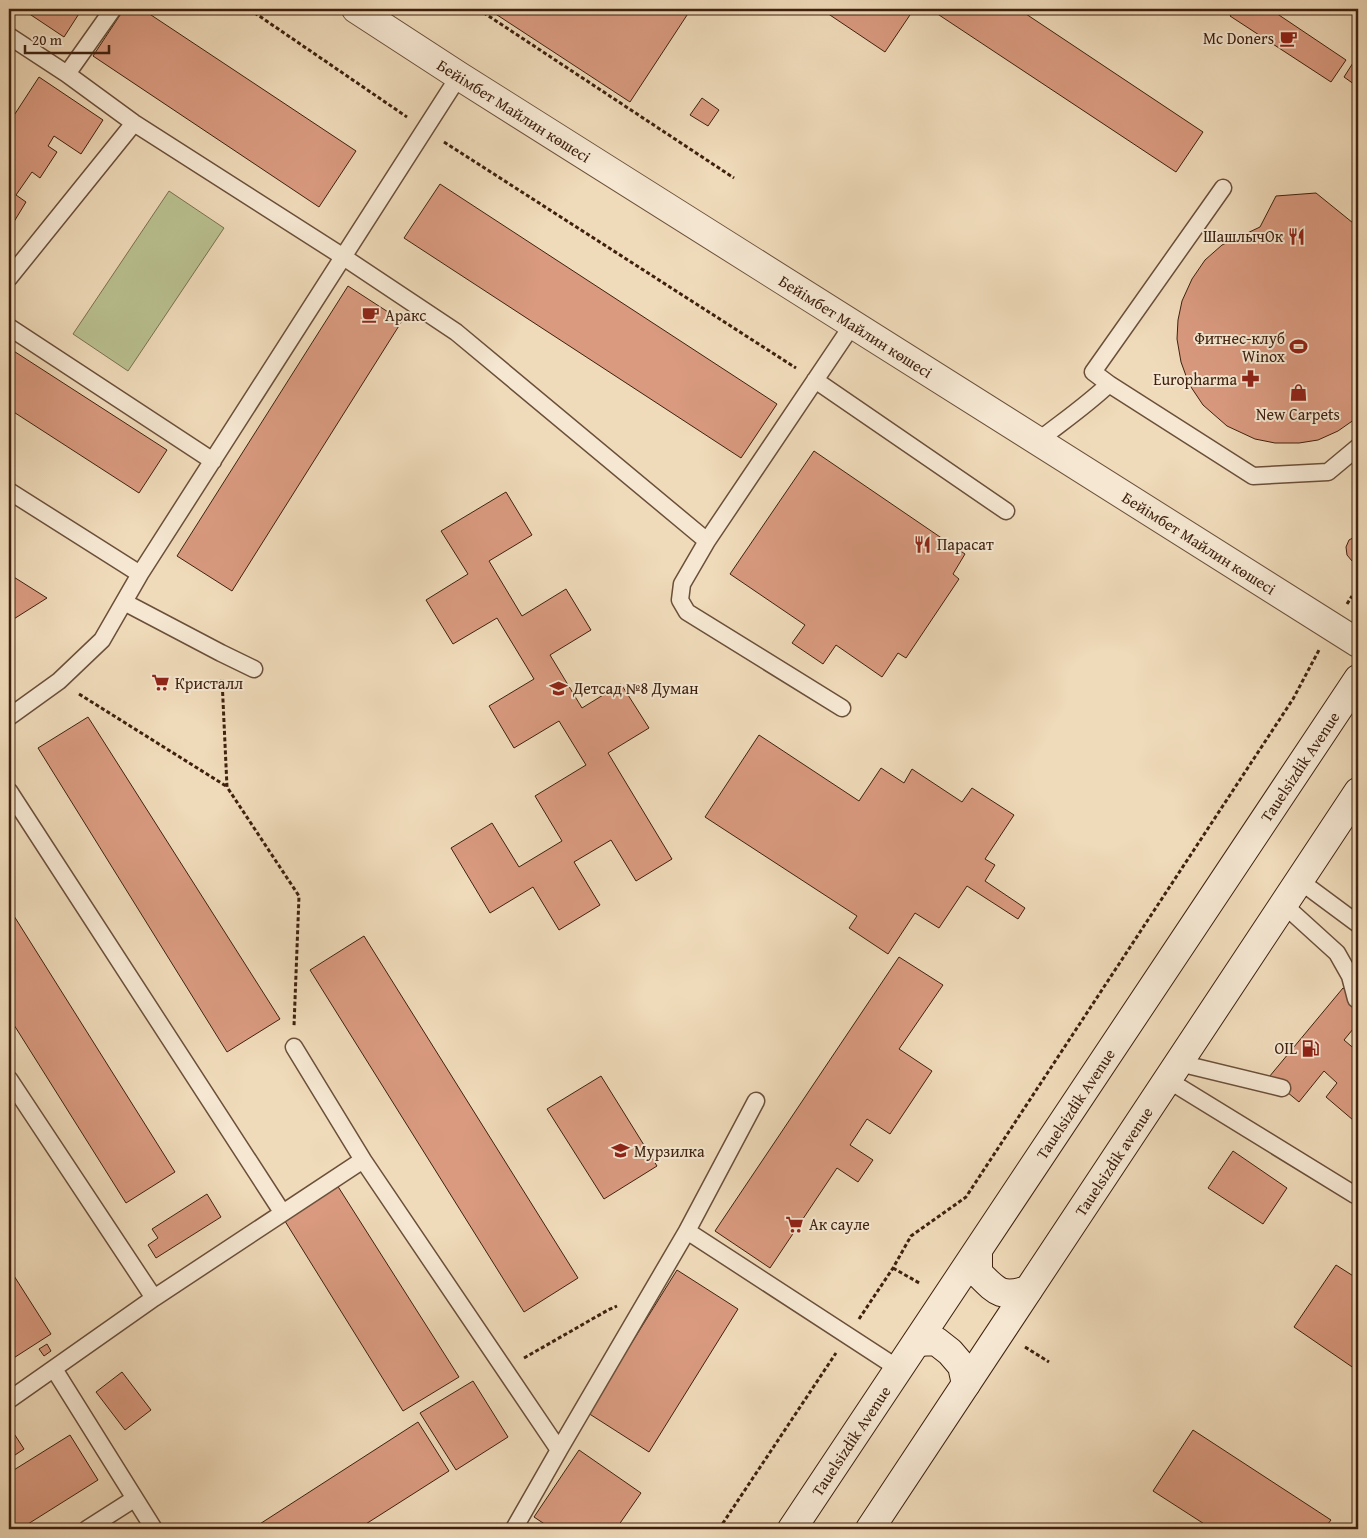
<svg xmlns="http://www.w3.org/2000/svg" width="1367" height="1538" font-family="'Gentium Book Plus',serif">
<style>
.green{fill:#b9c090;stroke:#7c704f}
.building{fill:#d99a7f;stroke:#3f210e}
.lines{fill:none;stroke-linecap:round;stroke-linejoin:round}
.service-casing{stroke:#6b4f39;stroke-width:19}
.tertiary-casing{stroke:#6b4f39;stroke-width:30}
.secondary-casing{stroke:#3f210e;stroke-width:30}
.path{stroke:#3f210e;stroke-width:3;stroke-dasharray:4 2.5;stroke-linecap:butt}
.service{stroke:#f5e7d2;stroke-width:16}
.tertiary{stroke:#f5e7d2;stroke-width:28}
.secondary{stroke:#f5e7d2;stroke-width:28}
.labels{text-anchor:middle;stroke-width:4;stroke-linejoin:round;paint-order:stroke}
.poi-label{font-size:16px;fill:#3f210e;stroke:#f5e7d2;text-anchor:start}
.street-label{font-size:16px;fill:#3f210e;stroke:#f5e7d2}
</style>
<rect width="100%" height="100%" fill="#efdab9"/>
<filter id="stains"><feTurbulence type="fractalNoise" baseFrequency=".004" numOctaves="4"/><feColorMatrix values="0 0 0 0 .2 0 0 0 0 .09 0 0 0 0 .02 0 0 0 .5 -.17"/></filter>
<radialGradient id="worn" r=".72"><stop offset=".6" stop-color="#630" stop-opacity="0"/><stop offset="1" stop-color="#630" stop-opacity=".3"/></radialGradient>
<path class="green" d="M169,191l55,37 -96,143 -55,-37z"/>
<path class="building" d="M22,9h60l-18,28z
M124,9h18l214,142 -37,56 -226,-151z
M488,9h203l-61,93z
M821,9h93l-29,43z
M930,9h95l-2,3 180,120 -27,40z
M1235,9h35l76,51 -15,22 -101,-66z
M1358,55v32l-14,-10z
M39,77l64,43 -22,34 -27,-18 -6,10 9,6 -17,26 -8,-6 -16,23 10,7 -14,23 -3,-2v-100z
M702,98l17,12 -11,16 -18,-11z
M440,184l337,220 -36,54 -337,-220z
M1316,193l42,34v190l-20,14 -20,9 -19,3h-24l-20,-4 -28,-13 -24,-21 -14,-21 -8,-22 -4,-23 1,-19 4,-19 10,-22 13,-19 17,-15 38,-18 16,-31z
M348,286l54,35 -170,270 -55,-35z
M9,348l158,102 -28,43 -130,-84z
M814,451l151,103 -12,20 6,5 -53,79 -8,-5 -16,24 -46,-32 -13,19 -31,-21 13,-18 -75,-51z
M506,492l26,43 -43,26 33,55 44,-27 25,41 -41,25 32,53 39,-24 28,44 -41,25 64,106 -36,22 -25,-41 -37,22 26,43 -41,25 -26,-43 -43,26 -39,-65 41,-25 27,44 43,-26 -27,-45 51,-31 -27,-44 -45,27 -25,-42 45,-27 -37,-61 -44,26 -27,-44 42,-26 -27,-43z
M1358,535v29l-6,-3 -5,-6 -1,-8 3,-7z
M9,574l38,24 -38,24z
M88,717l192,302 -53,33 -189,-304z
M759,735l100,66 22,-33 23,15 8,-14 50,33 10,-14 42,27 -29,44 10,6 -10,16 40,27 -7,11 -51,-33 -28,42 -24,-15 -27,41 -39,-26 8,-12 -152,-99z
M9,908l166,264 -49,31 -117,-186z
M364,936l214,342 -54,34 -214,-342z
M899,957l44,28 -44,64 33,22 -42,63 -23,-15 -17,26 23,15 -15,22 -21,-14 -67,100 -55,-37z
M1343,988l15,13v22l-14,17 14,12v62l-5,6 -27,-23 11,-14 -13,-12 -25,31 -30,-25z
M601,1076l56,90 -53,33 -57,-90z
M1233,1151l54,37 -24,36 -55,-36z
M337,1185l122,192 -56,34 -120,-193z
M207,1194l14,23 -65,41 -8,-13 10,-7 -6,-9z
M1336,1265l22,14v92l-64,-44z
M9,1268l42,66 -42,27z
M677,1270l61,39 -89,143 -61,-39z
M47,1344l4,7 -7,5 -5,-7z
M122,1372l29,38 -26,20 -29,-38z
M473,1381l35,56 -52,33 -36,-57z
M418,1422l31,49 -91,58h-106z
M11,1429l13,20 -15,10v-28z
M1193,1430l138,90 -7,9h-112l-59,-38z
M70,1435l28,45 -78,49h-11v-56z
M579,1450l62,43 -25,36h-64l-18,-12z"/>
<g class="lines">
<defs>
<path id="service" d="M9,36l58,38 67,49 208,133 114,76 251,209
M67,74l46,-65
M9,278l125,-155
M9,327l204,134
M815,380l191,131
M1109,384l-16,-12 130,-184
M1038,441c24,-19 49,-36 71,-57l144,92 75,-4 30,-25
M9,491l131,83
M124,602l97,51 33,16
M842,708l-155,-96 -7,-12 2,-16 25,-43 146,-217
M9,717l50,-36 43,-41 38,-66 319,-498
M9,791l273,421
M1300,881l58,43
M1283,904l54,49 13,23 6,23
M294,1047l69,113
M1179,1063l103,25
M9,1079l145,219 -145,102
M1168,1080l187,115 3,-4
M687,1231l69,-130
M154,1298l209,-138 196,290 128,-219 212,138
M54,1369l100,160
M515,1527l44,-77
M87,1529l47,-30"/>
<g id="tertiary">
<path id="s1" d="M356,9l103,67 899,567"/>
</g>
<g id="secondary">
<path d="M978,1251v22c19,19 23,25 50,17"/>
<path d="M917,1342l19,-1 14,11 12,14 4,18"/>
<path id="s2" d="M792,1529l566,-850"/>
<path id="s3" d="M870,1529l488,-737"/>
</g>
</defs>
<use href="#service" class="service-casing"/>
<use href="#tertiary" class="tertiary-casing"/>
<use href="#secondary" class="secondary-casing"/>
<path class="path" d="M249,9l158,108
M478,9l256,169
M444,142l352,226
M1347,604l5,-8
M222,679l5,108 72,109 -5,130
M79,694l147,92
M893,1268l28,16
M859,1319l34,-51 18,-32 55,-39 327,-498 26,-49
M1025,1347l24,15
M524,1358l84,-48 9,-4
M719,1529l117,-176"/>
<use href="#service" class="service"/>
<use href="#tertiary" class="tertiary"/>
<use href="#secondary" class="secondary"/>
</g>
<defs>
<symbol id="cafe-bare" viewBox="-9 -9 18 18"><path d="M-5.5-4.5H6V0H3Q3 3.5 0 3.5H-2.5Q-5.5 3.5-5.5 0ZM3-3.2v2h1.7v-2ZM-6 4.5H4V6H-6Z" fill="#8f2418" stroke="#f5e7d2" stroke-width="2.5" paint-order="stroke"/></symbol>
<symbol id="restaurant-bare" viewBox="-9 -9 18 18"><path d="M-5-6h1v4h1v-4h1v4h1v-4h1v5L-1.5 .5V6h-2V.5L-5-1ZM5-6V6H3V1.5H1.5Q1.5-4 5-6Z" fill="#8f2418" stroke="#f5e7d2" stroke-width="2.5" paint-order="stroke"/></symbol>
<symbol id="stadium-bare" viewBox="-9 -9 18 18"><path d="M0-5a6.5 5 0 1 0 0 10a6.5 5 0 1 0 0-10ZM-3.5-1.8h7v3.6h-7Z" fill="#8f2418" stroke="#f5e7d2" stroke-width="2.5" paint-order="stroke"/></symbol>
<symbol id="pharmacy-bare" viewBox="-9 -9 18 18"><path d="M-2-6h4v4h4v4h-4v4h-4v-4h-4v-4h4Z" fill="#8f2418" stroke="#f5e7d2" stroke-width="2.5" paint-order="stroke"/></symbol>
<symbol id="shop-bare" viewBox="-9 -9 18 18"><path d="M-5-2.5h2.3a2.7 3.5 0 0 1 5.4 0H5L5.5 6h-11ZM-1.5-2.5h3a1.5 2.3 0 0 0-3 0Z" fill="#8f2418" stroke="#f5e7d2" stroke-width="2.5" paint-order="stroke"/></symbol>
<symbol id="supermarket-bare" viewBox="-9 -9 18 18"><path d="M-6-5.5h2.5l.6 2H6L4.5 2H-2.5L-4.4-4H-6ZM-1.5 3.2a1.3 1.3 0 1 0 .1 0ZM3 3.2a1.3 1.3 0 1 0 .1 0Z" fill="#8f2418" stroke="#f5e7d2" stroke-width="2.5" paint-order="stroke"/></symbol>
<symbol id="school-bare" viewBox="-9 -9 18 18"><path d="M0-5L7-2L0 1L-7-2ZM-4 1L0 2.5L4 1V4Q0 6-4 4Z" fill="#8f2418" stroke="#f5e7d2" stroke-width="2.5" paint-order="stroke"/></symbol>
<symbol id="fuel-bare" viewBox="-9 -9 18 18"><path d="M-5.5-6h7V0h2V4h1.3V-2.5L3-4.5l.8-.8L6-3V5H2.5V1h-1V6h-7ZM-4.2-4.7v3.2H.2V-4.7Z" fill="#8f2418" stroke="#f5e7d2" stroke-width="2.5" paint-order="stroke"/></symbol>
</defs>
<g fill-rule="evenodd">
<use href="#cafe-bare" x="1276" y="26" width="25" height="25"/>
<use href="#restaurant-bare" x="1284" y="224" width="25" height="25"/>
<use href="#cafe-bare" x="358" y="302" width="25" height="25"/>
<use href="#stadium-bare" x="1286" y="334" width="25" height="25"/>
<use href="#pharmacy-bare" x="1238" y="366" width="25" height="25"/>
<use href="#shop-bare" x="1286" y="380" width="25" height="25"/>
<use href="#restaurant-bare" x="910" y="532" width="25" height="25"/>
<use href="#supermarket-bare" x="148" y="670" width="25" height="25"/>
<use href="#school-bare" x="546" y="676" width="25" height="25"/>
<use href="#fuel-bare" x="1298" y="1036" width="25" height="25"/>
<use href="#school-bare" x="608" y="1138" width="25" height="25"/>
<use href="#supermarket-bare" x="782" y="1212" width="25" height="25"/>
</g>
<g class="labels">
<g class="poi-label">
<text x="1274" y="44" text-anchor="end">Mc Doners</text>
<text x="1283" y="242" text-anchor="end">ШашлычОк</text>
<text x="385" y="321">Аракс</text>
<text x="1285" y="344" text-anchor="end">Фитнес-клуб<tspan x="1285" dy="18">Winox</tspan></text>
<text x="1237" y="385" text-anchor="end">Europharma</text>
<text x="1298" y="420" text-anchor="middle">New Carpets</text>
<text x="937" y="550">Парасат</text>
<text x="175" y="689">Кристалл</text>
<text x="573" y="694">Детсад №8 Думан</text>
<text x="1297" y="1054" text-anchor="end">OIL</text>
<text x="634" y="1157">Мурзилка</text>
<text x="809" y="1230">Ак сауле</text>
</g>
<g class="street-label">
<text dy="6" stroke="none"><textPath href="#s1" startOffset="188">Бейімбет Майлин көшесі</textPath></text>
<text dy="6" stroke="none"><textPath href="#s1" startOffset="592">Бейімбет Майлин көшесі</textPath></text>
<text dy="6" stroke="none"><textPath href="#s1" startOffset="998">Бейімбет Майлин көшесі</textPath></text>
<text dy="6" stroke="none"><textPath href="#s2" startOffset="916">Tauelsizdik Avenue</textPath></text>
<text dy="6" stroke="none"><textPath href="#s2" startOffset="511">Tauelsizdik Avenue</textPath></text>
<text dy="6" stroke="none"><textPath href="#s3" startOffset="441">Tauelsizdik avenue</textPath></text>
<text dy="6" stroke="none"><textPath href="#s2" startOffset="106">Tauelsizdik Avenue</textPath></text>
</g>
</g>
<rect width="1367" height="1538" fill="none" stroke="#efdab9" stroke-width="30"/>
<rect x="10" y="10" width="1347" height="1518" fill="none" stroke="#3f210e" stroke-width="2.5"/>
<rect x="15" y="15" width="1337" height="1508" fill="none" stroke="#3f210e"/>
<path d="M25 45v8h84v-8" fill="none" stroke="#3f210e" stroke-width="2.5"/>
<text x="32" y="45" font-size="15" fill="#3f210e" stroke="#f5e7d2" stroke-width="4" paint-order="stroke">20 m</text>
<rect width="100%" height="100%" filter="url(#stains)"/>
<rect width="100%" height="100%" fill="url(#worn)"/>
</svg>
